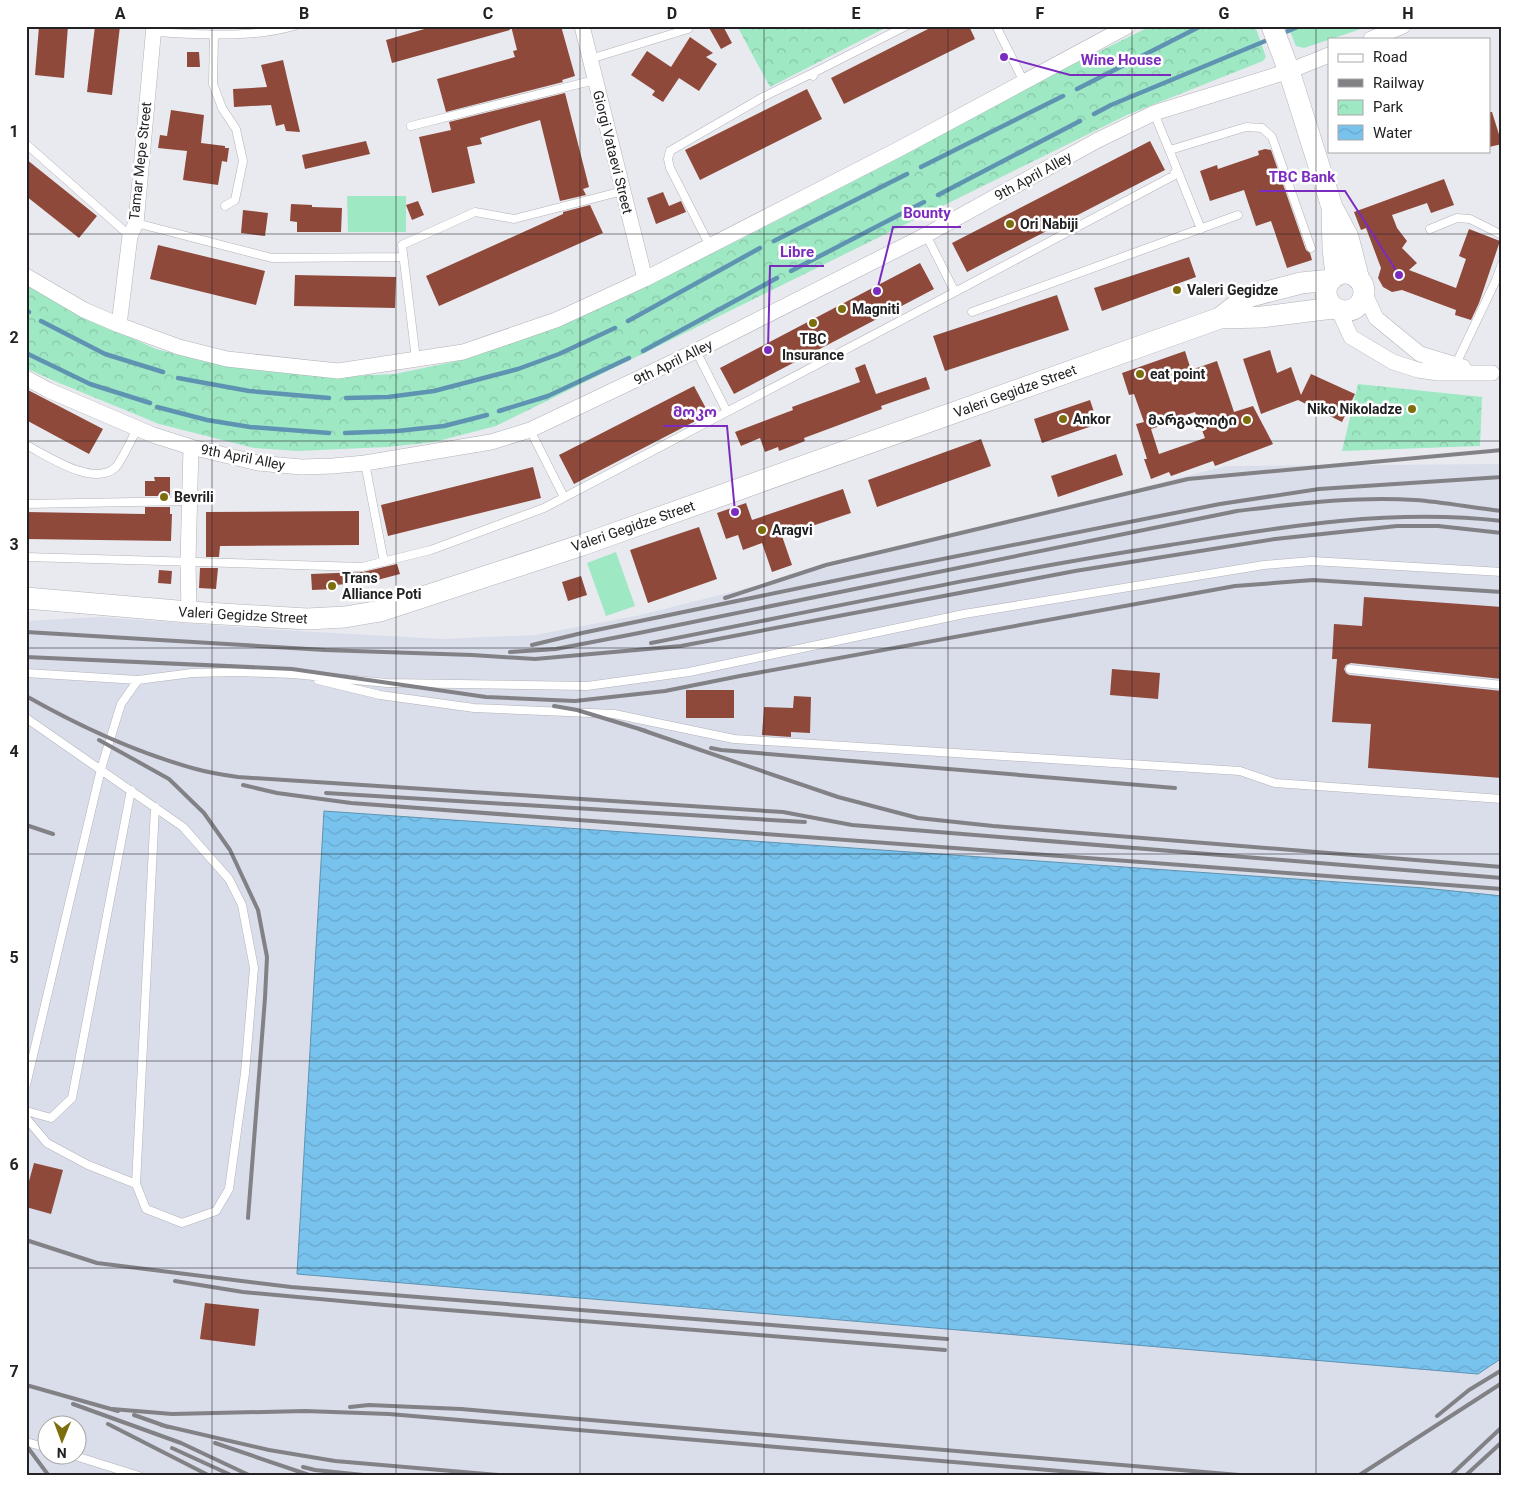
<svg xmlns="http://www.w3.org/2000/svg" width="1528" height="1502" font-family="Roboto,'Noto Sans Georgian',sans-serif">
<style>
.built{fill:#daddea;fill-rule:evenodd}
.grass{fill:#9fe8c4}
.park{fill:url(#park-crowns)}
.water{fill:url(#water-waves);stroke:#5e93b1}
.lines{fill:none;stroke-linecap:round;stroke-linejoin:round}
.stream{stroke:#5e93b1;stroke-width:4.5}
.building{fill:#8e493a;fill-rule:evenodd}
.lane-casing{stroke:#b1b3b8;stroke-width:9}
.street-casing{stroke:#b1b3b8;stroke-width:16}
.secondary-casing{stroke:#b1b3b8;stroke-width:22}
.lane{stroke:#fff;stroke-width:8}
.street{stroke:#fff;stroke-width:15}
.secondary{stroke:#fff;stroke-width:21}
.rail{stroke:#828286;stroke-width:4}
.grid{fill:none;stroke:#222224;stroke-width:1;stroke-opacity:0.55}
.poi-dot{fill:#7c6e0c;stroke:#fff;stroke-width:2}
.labels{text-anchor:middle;stroke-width:5;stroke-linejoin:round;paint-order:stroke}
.street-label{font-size:14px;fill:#222224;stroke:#fff}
.poi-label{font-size:14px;font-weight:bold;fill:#222224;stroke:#fff;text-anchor:start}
.leader{fill:none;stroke:#7b2cbf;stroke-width:2}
.callout-dot{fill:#7b2cbf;stroke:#fff;stroke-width:2}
.callout-label{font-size:15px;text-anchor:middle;font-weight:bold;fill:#7b2cbf;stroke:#fff;stroke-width:5;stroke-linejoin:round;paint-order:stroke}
.neatline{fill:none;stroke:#222224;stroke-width:2}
.grid-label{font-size:16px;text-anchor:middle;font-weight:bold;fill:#222224}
</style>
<defs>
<pattern id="park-crowns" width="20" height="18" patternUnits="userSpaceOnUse" patternTransform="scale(1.25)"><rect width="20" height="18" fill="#9fe8c4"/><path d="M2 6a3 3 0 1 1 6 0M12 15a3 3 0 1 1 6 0" fill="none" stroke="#89c7a8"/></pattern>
<pattern id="water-waves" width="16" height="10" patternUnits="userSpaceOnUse" patternTransform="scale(1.25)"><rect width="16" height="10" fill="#78c3ee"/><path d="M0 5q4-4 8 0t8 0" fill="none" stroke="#68a7cc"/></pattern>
</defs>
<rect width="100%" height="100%" fill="#e9eaf0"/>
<path class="built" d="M1502,464v432l-78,-8 54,486 24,-16v118h-1476v-855l73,-4 180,13 164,9 92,-4 106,-20 585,-149zM48,1424h30v30h-30z"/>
<path class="grass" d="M1288,26h82l-66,22 -8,-2z
M347,196h59v36h-58z
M616,552l19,54 -29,10 -19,-53z"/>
<path class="park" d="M737,26h152l-119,61z
M1151,26h104l11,31 -3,4 -136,54 -631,311 -62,16 -47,5 -89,4 -44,-3 -95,-24 -107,-44 -26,-12v-85l47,28 83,38 63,16 108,12 68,-3 67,-14 92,-34 90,-39 105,-52 142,-73 150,-82z
M1358,384l124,13 -2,49 -138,5z"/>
<path class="water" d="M324,811l1100,77 78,8v462l-24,16 -1181,-100z"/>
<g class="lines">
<path class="stream" d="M1281,34l19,-8
M1077,89l124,-63
M1094,114l17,-9 159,-66
M921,167l142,-71
M938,195l142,-74
M774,241l133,-67
M791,271l133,-69
M26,310l3,2
M41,321l64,33 58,18
M628,321l132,-73
M643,351l134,-73
M26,353l64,31 60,19
M178,378l71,13 80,7
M346,398l42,-1 46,-6 84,-22 41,-15 56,-26
M157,407l50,13 43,7 79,6
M499,411l49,-15 81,-38
M345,433l52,-2 47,-5 43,-11"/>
</g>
<path class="building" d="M39,26h29l-4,52 -29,-3z
M95,26h25l-8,69 -25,-3z
M435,26h74l1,4 -118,33 -6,-23z
M511,26h50l14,50 -13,4 1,2 -117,30 -9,-33 78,-22 -2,-6 4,-1z
M708,26h15l9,17 -11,6z
M934,26h35l6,13 -131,65 -13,-26z
M690,37l23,16 -7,4 11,7 -18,27 -20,-13 -16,24 -11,-7 3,-4 -24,-16 16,-24 24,16z
M187,52h12l1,15h-13z
M283,60l6,26 11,46 -14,-1 -2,-7 -8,2 -5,-21 -37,2 -1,-18 34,-2 -6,-22z
M807,89l15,30 -122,61 -15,-30z
M565,93l24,94 -6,2 3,6 -26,6 -20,-81 -60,18 2,6 -15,3 8,36 -43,10 -13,-56 32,-7 -2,-8z
M171,110l33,5 -3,28 24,3v2h4l-2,14 -5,-1 -4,24 -35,-5 4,-29 -29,-3 2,-13 7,1z
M1489,112h3l10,32 -13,3z
M366,141l4,13 -65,15 -3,-14z
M1150,141l15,29 -198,102 -15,-29z
M1265,149l6,1 35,100 4,3 2,7 -25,8 -16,-47 -15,5 -12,-36 -34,11 -10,-30 17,-6 1,4 41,-14 -1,-4z
M26,159l71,57 -18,22 -53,-42z
M1444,179l10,26 -23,8 -4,-10 -35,12 5,13 10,13 -5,7 15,15 -8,7 47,18 10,-29 -7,-3 10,-27 31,12 -21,62 -8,17 -16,-5 1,-5 -54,-20 -10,2 -9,-5 -5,-9 3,-10 -15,-40 -5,2 -7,-18z
M663,192l6,14 12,-5 5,11 -30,12 -9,-26z
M418,201l6,14 -12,5 -6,-15z
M291,204l21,1v2l30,1 -1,24h-44v-10l-7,-1z
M590,205l13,28 -164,73 -13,-30 137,-62v-2z
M243,210l25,3 -3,23 -24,-3z
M158,245l107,26 -9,34 -106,-26z
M1189,257l7,20 -94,34 -8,-23z
M920,263l14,26 -200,105 -14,-26z
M295,275l101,2 -1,31 -101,-2z
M1057,295l12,35 -124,41 -12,-35z
M1270,350l7,23 14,-6 10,28 10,-21 44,20 -13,28 -44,-22 -37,14 -18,-55z
M1185,351l6,19 26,-9 17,51 19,-6 20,38 -58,22 -2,-5 -42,15 -2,-4 -18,7 -7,-20h3l-11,-35 8,-2 -10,-28 -5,1 -7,-22zM1195,412l10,26 -46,16 -8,-25 15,-5 -1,-2z
M865,364l11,30 50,-17 4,12 -49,17 1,3 -78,29 1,3 -26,10 -1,-4 -13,5 -5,-14 -19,8 -6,-14 58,-22 -1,-3 68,-25 -5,-14z
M694,386l15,28 -135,70 -15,-29z
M26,389l77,40 -14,25 -63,-34z
M1090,400l8,24 -56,19 -8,-24z
M981,439l10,27 -114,41 -9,-27z
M1116,454l7,21 -65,22 -7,-21z
M533,467l8,31 -153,38 -7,-31z
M154,477h16v19h-25v-15h10z
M843,489l8,24 -69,23 10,29 -20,7 -10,-29 -19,7 -5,-15 -12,4 -9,-26 29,-10 6,17z
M145,507h25v7h2l-1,27 -145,-2v-27l119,2z
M359,511v34l-139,1 -1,11h-13v-45z
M699,527l18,52 -69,24 -18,-53z
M397,564l3,10 -30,8 -35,3v4l-23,1 -1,-16 52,-2z
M200,568h18l-2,21 -17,-1z
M159,570l13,1 -1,13 -13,-1z
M581,576l6,19 -19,6 -6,-19z
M1364,597l138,10v72l-151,-16 -5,2 -2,4 2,4 3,2 153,16v87l-134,-10 3,-44 -39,-2 5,-63h-5l2,-35 28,2z
M1112,669l48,4 -2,26 -48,-4z
M686,690h48v28h-48z
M794,696l17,1 -1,36 -19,-1v5l-29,-2 2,-28 29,1z
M34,1163l29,7 -12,44 -25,-7v-15z
M205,1303l54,6 -4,37 -55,-7z"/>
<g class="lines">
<defs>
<path id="lane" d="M996,26l28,56
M153,32c45,2 97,7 141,-6
M214,35l-1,49 9,24 14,21 7,32 -8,39 -10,6
M590,59l98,-30 2,-3
M813,76l2,-4 91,-46
M411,126l184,-46
M26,144l104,92
M1170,150l76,-23 16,1 10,9 39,111
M1177,169l24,60
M136,223l136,35 130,-1
M1430,229l27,-11 13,1 32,16
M926,235l29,57 218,-116 4,-7 -23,-56
M710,246l-40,-78 -2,-9 2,-8 95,-55 50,-24
M972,312l266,-97
M696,351l31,61
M416,359l-14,-114 73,-33 39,7 109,-28
M1455,366l41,-86 6,-16
M530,430l34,67
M26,445c22,11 68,43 90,22 6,-7 16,-29 21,-38
M365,463l19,99
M26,504l163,-3
M26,557l336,10 69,-17 113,-42 411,-216
M1350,669l152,16
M26,673l112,7
M318,680l62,15 94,13 140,6 120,25 506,32 35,12 227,16
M26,718l157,109 46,52 13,26 12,63 -9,105 -16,116 -13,22 -34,12 -36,-14 -10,-25 19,-377
M26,1085l75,-316 20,-65 17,-24 54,-7 46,-1 55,2 94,9 200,3 102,-14 275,-58 300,-49 48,-4 190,11
M26,1111l25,7 21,-20 59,-308
M26,1118l21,25 41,22 48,19
M26,1442l22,6
M69,1454l70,22
M1500,1476l2,-2"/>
<path id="street" d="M582,26l63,253
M1371,39l32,-13
M26,276l58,34 35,15 60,22 48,12 111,12 125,-19 93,-32 89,-41 256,-131 227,-122
M1364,292l12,26 44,36 43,13
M1339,311l12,26 42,25 25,8 20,3h54
M119,325l11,-89 6,-13 18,-197
M26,378l22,12 105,45 38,12 67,16 43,4 32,-1 32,-3 126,-21 39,-12 166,-79 230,-116 172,-95 56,-27 135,-42 40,-16
M189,612l-1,-51 3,-114"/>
<path id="secondary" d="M1272,26l17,45 43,136 16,30 11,43
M1332,210l1,38 3,28
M1326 292a19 19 0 1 1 38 0a19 19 0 1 1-38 0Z
M1220,318l42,-1 71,-9
M26,598l163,14 118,7 38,-2 35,-6 202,-66 638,-227 27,-21 54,-14 30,-3"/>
</defs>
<use href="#lane" class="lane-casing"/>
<use href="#street" class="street-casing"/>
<use href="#secondary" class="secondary-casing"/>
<use href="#lane" class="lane"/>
<use href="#street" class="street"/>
<use href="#secondary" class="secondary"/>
<path class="rail" d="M725,598l101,-33 362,-86 314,-29
M26,632l299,18 147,5 63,4 146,-13 394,-75 200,-32 122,-13h41l64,7
M651,643c173,-34 345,-71 519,-98 110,-18 221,-37 332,-24
M532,645l50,-12 300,-62 338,-67 99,-15 183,-12
M510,652l46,-3 78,-15 603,-123c59,-7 118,-15 178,-11 29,2 58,8 87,11
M26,657l266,12 194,28 89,4 90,-10 75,-15 495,-90 78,-6 189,12
M26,696c53,30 111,57 170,73 14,4 28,6 42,8l545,35 69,13 650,53
M554,706l23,4 69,21
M639,729l199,68 80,21 75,8 509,41
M99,740l70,39 35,34 26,37 28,60 9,47 -2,41 -17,220
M711,748l10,2 454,38
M243,785l34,8 74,10 1151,86
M326,793l479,29
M26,825l27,9
M26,1240l71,23 194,24 656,52
M175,1281l68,11 142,13 560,45
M26,1385l92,26
M73,1404l108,39 70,33
M350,1407l19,-2 92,4 790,67
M112,1409l60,5 133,-3 84,3 730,62
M134,1415l34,12
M1437,1416l32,-26 33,-20
M108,1424l102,52
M161,1425l108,25 66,11 176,15
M215,1443l97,33
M26,1445l23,31
M172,1448l61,28
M303,1467l12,3 58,6
M1358,1476l144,-93
M1450,1476l52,-49
M1465,1476l37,-34"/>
</g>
<path class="grid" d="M212,26v1450M396,26v1450M580,26v1450M764,26v1450M948,26v1450M1132,26v1450M1316,26v1450M26,234h1476M26,441h1476M26,648h1476M26,854h1476M26,1061h1476M26,1268h1476"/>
<g class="poi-dot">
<circle cx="1010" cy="224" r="5"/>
<circle cx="1177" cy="290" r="5"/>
<circle cx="842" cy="309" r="5"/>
<circle cx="813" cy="323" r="5"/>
<circle cx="1140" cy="374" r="5"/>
<circle cx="1412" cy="409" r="5"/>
<circle cx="1063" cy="419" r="5"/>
<circle cx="1247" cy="420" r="5"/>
<circle cx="164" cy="497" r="5"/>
<circle cx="762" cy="530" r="5"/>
<circle cx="332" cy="586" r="5"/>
</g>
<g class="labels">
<g class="street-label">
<text transform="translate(613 152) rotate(76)" y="5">Giorgi Vataevi Street</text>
<text transform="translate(140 161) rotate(-84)" y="5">Tamar Mepe Street</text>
<text transform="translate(1033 176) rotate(-29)" y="5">9th April Alley</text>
<text transform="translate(673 362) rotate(-26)" y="5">9th April Alley</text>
<text transform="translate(1015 391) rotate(-20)" y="5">Valeri Gegidze Street</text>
<text transform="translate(243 457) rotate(11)" y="5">9th April Alley</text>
<text transform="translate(633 526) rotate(-19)" y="5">Valeri Gegidze Street</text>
<text transform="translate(243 615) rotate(3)" y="5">Valeri Gegidze Street</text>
</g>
<g class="poi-label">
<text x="1020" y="229">Ori Nabiji</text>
<text x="1187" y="295">Valeri Gegidze</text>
<text x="852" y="314">Magniti</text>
<text x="813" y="344" text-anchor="middle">TBC<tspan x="813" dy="16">Insurance</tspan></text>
<text x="1150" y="379">eat point</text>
<text x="1402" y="414" text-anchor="end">Niko Nikoladze</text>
<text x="1073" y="424">Ankor</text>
<text x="1237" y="425" text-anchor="end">მარგალიტი</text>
<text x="174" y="502">Bevrili</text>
<text x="772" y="535">Aragvi</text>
<text x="342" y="583">Trans<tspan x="342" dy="16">Alliance Poti</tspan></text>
</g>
</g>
<path class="leader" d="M1004 57L1070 75H1171M1399 275L1345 191H1259M877 291L893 227H961M768 350L770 266H824M735 512L727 426H663"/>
<g class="callout-dot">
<circle cx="1004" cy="57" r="5"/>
<circle cx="1399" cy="275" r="5"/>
<circle cx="877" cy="291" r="5"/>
<circle cx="768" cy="350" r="5"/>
<circle cx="735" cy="512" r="5"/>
</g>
<g class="callout-label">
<text x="1121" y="65">Wine House</text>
<text x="1302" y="182">TBC Bank</text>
<text x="927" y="218">Bounty</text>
<text x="797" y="257">Libre</text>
<text x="695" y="417">მოკო</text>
</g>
<rect width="1528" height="1502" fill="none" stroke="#ffffff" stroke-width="55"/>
<rect x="1328" y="38" width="162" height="115" fill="#ffffff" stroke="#a7a7a7"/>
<rect x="1338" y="54" width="25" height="8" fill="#ffffff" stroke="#a7a7a7"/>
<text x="1373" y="62" font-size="15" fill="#222224">Road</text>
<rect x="1338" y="79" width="25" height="8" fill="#828286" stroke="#a7a7a7"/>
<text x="1373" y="88" font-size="15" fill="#222224">Railway</text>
<rect x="1338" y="100" width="25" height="15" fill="url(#park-crowns)" stroke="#a7a7a7"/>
<text x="1373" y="112" font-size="15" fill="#222224">Park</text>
<rect x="1338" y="125" width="25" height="15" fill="url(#water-waves)" stroke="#a7a7a7"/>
<text x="1373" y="138" font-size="15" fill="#222224">Water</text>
<g transform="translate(62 1440) rotate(181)"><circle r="24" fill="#ffffff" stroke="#a7a7a7"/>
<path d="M0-4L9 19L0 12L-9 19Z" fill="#7c6e0c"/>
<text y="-8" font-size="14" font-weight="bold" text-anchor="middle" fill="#222224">N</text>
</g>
<rect x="28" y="28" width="1472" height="1446" class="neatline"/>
<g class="grid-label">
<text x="120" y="19">A</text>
<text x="304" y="19">B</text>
<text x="488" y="19">C</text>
<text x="672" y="19">D</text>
<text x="856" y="19">E</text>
<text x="1040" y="19">F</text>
<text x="1224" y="19">G</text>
<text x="1408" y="19">H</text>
<text x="14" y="137">1</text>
<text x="14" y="343">2</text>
<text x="14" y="550">3</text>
<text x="14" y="757">4</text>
<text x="14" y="963">5</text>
<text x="14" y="1170">6</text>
<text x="14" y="1377">7</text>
</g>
</svg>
